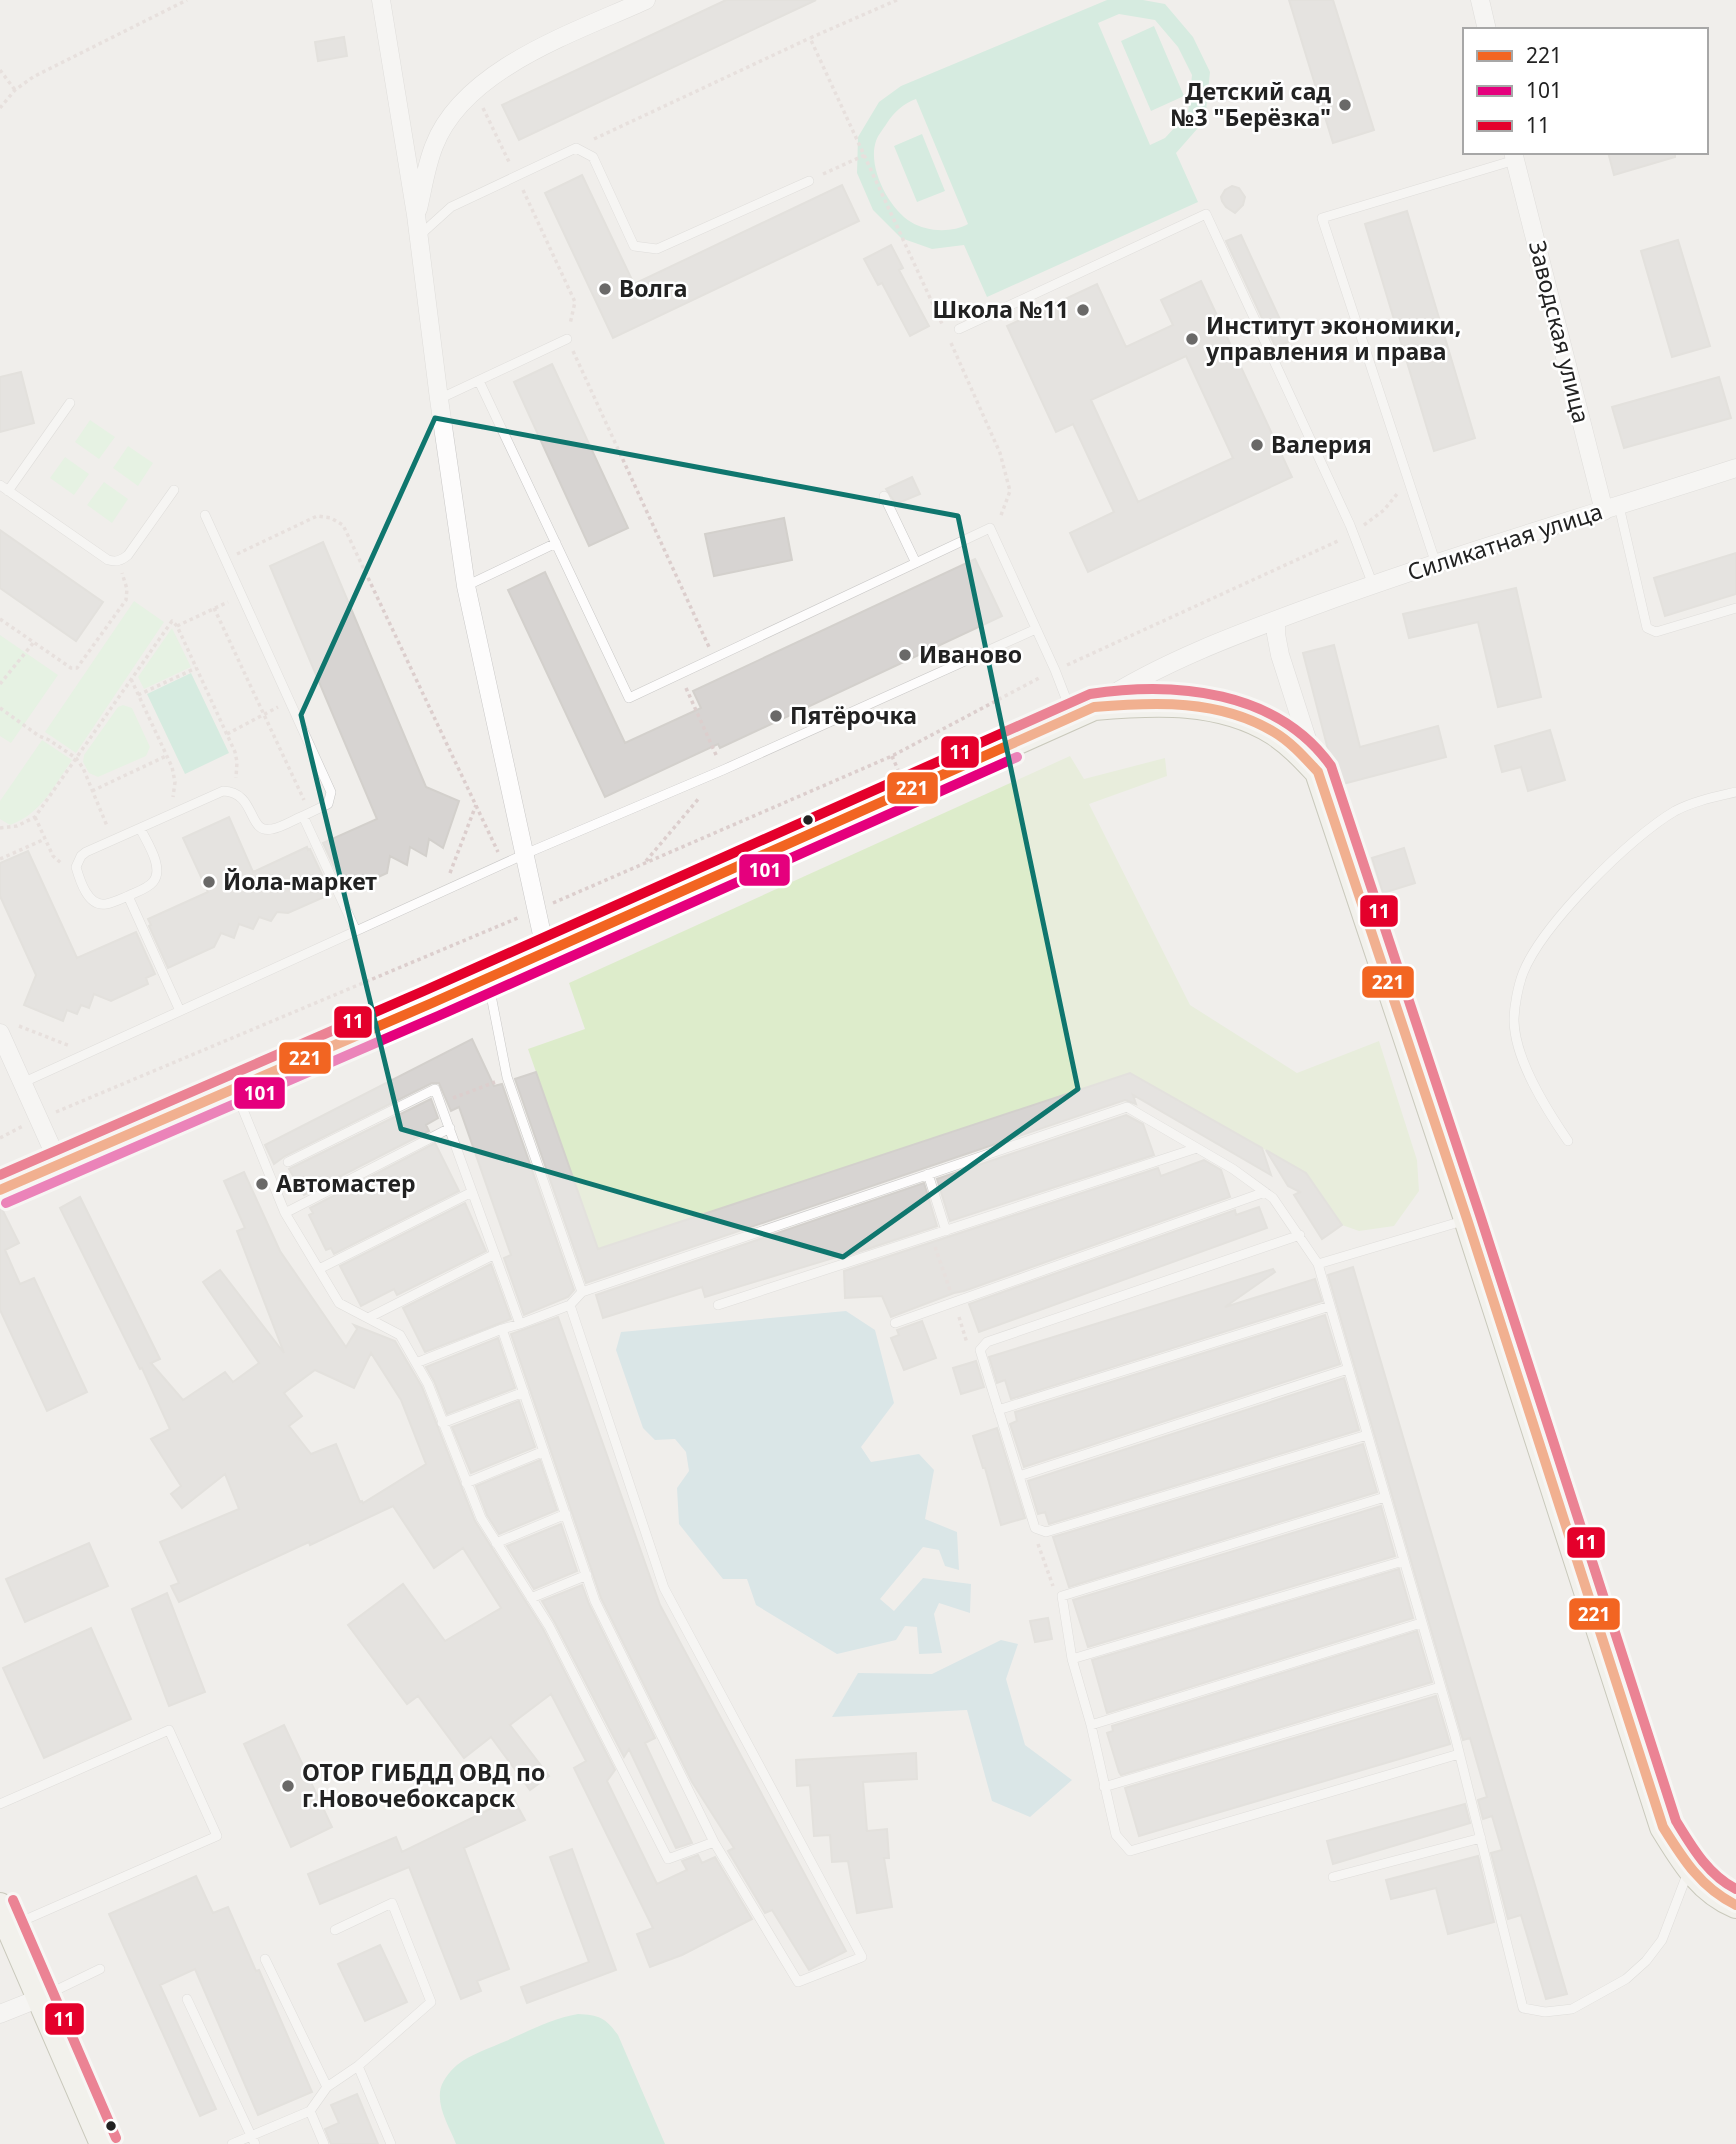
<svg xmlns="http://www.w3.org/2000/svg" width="1736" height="2144" font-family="'Noto Sans',sans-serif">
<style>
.grass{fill:#ddeccb}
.park{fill:#daf5da}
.pitch{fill:#b7e6d2;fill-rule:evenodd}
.water{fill:#bfdbe3}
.building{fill:#d7d4d2;stroke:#d3d0cc;stroke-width:2;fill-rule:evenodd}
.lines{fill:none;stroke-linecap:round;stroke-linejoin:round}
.lane-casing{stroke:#c9c8c7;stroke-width:10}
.street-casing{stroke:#c9c8c7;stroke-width:19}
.secondary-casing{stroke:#999a82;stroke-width:28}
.path{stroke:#dccecd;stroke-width:3.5;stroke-dasharray:3.5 3.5;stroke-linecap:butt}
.lane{stroke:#fdfcfc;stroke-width:9}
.street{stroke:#fdfcfc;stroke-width:18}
.secondary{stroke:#f4f4ed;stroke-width:26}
.bus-1-casing{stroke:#fff;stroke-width:16}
.bus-2-casing{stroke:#fff;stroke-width:16}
.bus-3-casing{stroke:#fff;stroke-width:16}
.bus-1{stroke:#f26522;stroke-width:10}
.bus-2{stroke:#e5007d;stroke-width:10}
.bus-3{stroke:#e4002b;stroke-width:10}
.marked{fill:none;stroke:#0f766e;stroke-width:5;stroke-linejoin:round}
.poi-dot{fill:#6a6968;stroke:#fff;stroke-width:2.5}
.bus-dot{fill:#222;stroke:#fff;stroke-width:2.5}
.labels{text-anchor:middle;stroke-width:5;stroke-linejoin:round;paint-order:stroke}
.poi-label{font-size:23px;font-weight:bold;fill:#222;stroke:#fff;text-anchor:start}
.street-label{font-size:23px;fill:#222;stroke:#fff}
.line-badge{stroke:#fff;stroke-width:2.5}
.badge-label{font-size:19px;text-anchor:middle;font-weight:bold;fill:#fff}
</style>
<rect width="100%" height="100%" fill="#f0eeeb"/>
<path class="grass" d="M1070,756l14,23 81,-21 2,18 -78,28 101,201 107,68 82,-32 38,119 2,31 -25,35 -35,5 -17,-6 -36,-52 -176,-100 -532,176 -70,-200 57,-20 -16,-46z"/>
<path class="park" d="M90,420l25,17 -16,22 -24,-17z
M128,446l25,17 -15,23 -25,-18z
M65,457l24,17 -15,21 -24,-17z
M104,482l24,17 -16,24 -25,-18z
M134,601l30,21 -88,131 -31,-21z
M172,628l19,39 -47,22 -6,-12z
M0,635l58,40 -47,68 -11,-7z
M123,705l9,3 18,39 -4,9 -48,21 -9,-4 -6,-11 1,-7 34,-48z
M42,740l30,20c-18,26 -31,54 -62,65l-10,-6v-18z"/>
<path class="pitch" d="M1107,0h36l22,4 28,33 17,35 -5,48 -29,33 22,49 -211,95 -23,-52 -32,4 -31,-11 -28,-28 -16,-37 1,-36 21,-35 22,-16zM1119,14l36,6 23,27 14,28 -4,38 -23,25 -15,7 -52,-122zM916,99l52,125c-16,9 -41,8 -57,-2 -22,-13 -44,-55 -35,-81 2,-6 8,-13 11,-18 7,-11 17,-20 29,-24z
M1154,26l30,70 -33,15 -30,-70z
M922,134l23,57 -28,11 -23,-56z
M191,673l38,80 -44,21 -38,-80z
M578,2014c21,1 28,4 40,21l47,109h-209c-6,-16 -18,-34 -16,-52 1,-10 9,-20 17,-27 14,-11 33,-17 49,-24 23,-10 47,-23 72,-27z"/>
<path class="water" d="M846,1311l29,19 19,73 -33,44 10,15 48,-8 15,16 -9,49 32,13 2,38 -14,-4 -6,-16 -16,-3 -43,52 14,12 29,-33 48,6 -1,29 -31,-10 -5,11 8,39 -23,1 -2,-27 -12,-1 -9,14 -59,14 -81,-49 -9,-26h-24l-44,-55 -2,-36 12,-17 -3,-19 -11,-13 -20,1 -12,-12 -27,-78 5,-18z
M1001,1640l17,4 -12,35 19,66 47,35 -42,37 -38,-16 -25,-91 -135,7 26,-44 74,1z"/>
<path class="building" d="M726,0h90l-297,140 -17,-35z
M1289,0h44l41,130 -41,13z
M344,37l3,19 -29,5 -3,-19z
M1608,152h67v5l-61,18z
M582,175l52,109 208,-99 17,36 -246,117 -68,-145z
M1232,186l7,2 6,9 -2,8 -8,8 -9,-6 -4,-6 -1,-4 4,-7z
M1407,211l68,227 -41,13 -69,-227z
M1241,235l49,106 -14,7 -50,-107z
M1678,240l32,106 -38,11 -31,-106z
M891,245l12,23 -4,2 30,56 -19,10 -28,-53 -4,2 -14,-26z
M1201,281l91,196 -204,95 -18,-39 44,-21 -41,-88 -17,8 -49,-106 90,-42 29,63 47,-22 -12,-25zM1186,356l47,102 -95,44 -47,-102z
M552,364l76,164 -39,18 -75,-164z
M21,372l13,51 -34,9v-55z
M1719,377l12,41 -107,30 -12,-41z
M912,477l8,17 -24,10 -10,-15z
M784,518l8,42 -78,16 -9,-42z
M0,530l103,72 -27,39 -76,-53z
M323,542l103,245 33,14 -16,47 -14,-9 -3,17 -16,-9 -3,18 -17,-9 -3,17 -35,16 -1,-4 -7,3 -21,-45 54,-24 -107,-253z
M1736,553v41l-71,22 -11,-38z
M975,559l27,57 -282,132 -2,-4 -113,53 -97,-207 37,-18 80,171 76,-35 -8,-17z
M1516,588l25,109 -43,10 -20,-85 -69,16 -6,-24z
M1334,645l26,102 78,-21 8,31 -107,28 -7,-20 -29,-112z
M1550,730l15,50 -37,11 -7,-24 -19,5 -7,-26z
M229,817l24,55 54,-25 1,3 2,-1 21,45 -43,19 -11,-1 -6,9 -12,-4 -6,12 -14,-5 -5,14 -13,-5 -7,14 -46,21 -19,-42 2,-1 -3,-6 60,-27 -25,-54z
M1404,848l11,35 -32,10 -11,-35z
M28,851l49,107 59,-26 19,42 -9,4 2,6 -37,17 -17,-7 -5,14 -8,-3 -4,9 -10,-4 -4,11 -39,-16 12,-30 -36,-79v-33z
M472,1039l22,47 8,-2 72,206 -6,7 -44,18 -20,-57 7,-3 -52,-148 -8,4 -12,-28h-7l-147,73 -11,8 -9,-19z
M536,1072l62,177 532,-176 132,75 9,27 -138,-80 3,9 -11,-4 -539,183 -71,-204z
M431,1099l7,19 -12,7 3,6 -125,64 -15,-26z
M1126,1115l17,9 11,31 -204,66 -13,-42z
M435,1143l24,48 -125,63 -3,-6 -5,2 -17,-35 4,-2 -3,-5z
M1266,1150l40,23 36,52 -20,14 -28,-44 6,-3 -12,-6z
M1204,1160l17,10 9,27 -266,94 -10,2 -63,24 -9,-21 -37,2 -1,-27 314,-103 3,8z
M244,1172l36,79 66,96 11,-18 -3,-4 41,16 27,46 53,134 68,108 72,141 -8,11 50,103 30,-14 -5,-9 16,-6 4,8 13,-6 37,62 -70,36 -32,12 -13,-33 16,-6 -79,-160 12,-7 -35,-67 -41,31 39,51 -19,14 -39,-53 -27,21 -46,-62 -11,8 -59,-79 55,-41 42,57 56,-33 -38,-60 -29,20 -41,-62 -83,39 -1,-3 -130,60 -8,-16 8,-3 -19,-41 79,-33 -14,-35 -43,34 -11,-14 10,-8 -30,-47 19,-10 -28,-61 -2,1 -80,-161 20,-11 80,162 -9,4 32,37 42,-28 8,10 26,-19 -56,-81 17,-12 64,83 -47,-122 8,-3 -21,-47zM371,1353l30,47 25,64 -63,39 -1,-2 -2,1 -24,-58 -25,10 -22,-28 13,-10 -18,-23 31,-23 39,18z
M924,1183l13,43 -94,31v-2l-138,42 -3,-10 -99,31 -7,-23z
M465,1203l21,48 -89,44 -3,-6 -33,17 -21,-40z
M0,1205l19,38 -14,7 15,34 14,-6 53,114 -40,19 -47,-101z
M1259,1207l8,21 -288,104 -10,-28 266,-94 1,5z
M491,1264l20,55 -86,33 -22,-44z
M1353,1267l214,727 -21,5 -25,-84 -13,4 -17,-66 11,-3 -10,-34 -9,3 -5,-19 9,-3 -17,-59 -7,2 -135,-465z
M1273,1269l2,3 -50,35 90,-28 7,22 -311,98 -6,-19 -8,3 -8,-26z
M1325,1315l15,49 -316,103 -14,-43 7,-3 -2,-9z
M558,1317l102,288 186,346 -37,19 -37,-60 -7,3 -37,-62 6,-3 -42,-66 -91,-184 -90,-264z
M922,1321l14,37 -32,12 -13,-32 8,-3 -2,-5z
M498,1338l17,50 -68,26 -13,-33 -8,-14z
M976,1361l8,26 -23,7 -8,-26z
M1344,1378l15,52 -310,94 -4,-12 -7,2 -10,-33z
M519,1401l16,46 -64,26 -19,-46z
M997,1428l28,90 -24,7 -16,-57h-2l-10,-32z
M1363,1444l14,48 -308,95 -16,-50z
M540,1460l17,50 -58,24 -12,-19 -11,-29z
M1381,1506l14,50 -307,91 -15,-47z
M561,1524l16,47 -43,18 -27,-43z
M89,1543l19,43 -83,36 -19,-43z
M1399,1569l14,49 -306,95 -15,-53z
M582,1585l7,19 66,134 -10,5 47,100 -16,5 -47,-99 -5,8 -69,-134 -13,-22z
M167,1593l38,99 -36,14 -37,-97z
M1048,1618l4,21 -17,3 -5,-21z
M91,1628l40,91 -87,39 -41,-90z
M1417,1631l15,51 -311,93 -2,-3 -12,-39 6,-2 -1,-5z
M1436,1696l14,48 -311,92 -14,-48z
M284,1725l48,102 -41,20 -47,-103z
M916,1753l1,26 -54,3 4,49 20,-2 2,29h-5l8,49 -35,6 -9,-52 -16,1 -2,-27 -16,1 -4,-51 -13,1 -1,-26z
M513,1798l12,22 -61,28 45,121 -32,12 4,10 -20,8 -52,-132 -89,37 -12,-30 88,-37 6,15z
M1465,1804l5,19 -137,41 -6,-23z
M572,1849l44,121 -89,33 -6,-16 68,-25 -39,-105z
M1478,1856l16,66 -46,12 -12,-46 -45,11 -5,-19z
M196,1876l17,37 15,-6 28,64 3,-1 53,122 -54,23 -63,-146 -35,16 56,124 -16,7 -91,-202z
M380,1945l27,57 -42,19 -27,-57z
M357,2094l21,50h-47l-6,-15 14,-6 -8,-18z"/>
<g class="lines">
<defs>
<path id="lane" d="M420,235l31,-28 125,-59 17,9 41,89 23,3 152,-68
M959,329l247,-115 144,311 23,60
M479,381l150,317 361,-170 65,142 17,44
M439,399l128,-60
M0,485l108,75c8,2 13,1 20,-5l46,-65
M8,491l62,-88
M884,496l32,67
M1619,506l28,122 9,4 80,-24
M205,515l126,277 -3,12 -25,12
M1436,564l-114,-346 193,-58
M466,586l90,-43
M140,828l83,-37c34,1 24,44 49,38 11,-2 21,-9 31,-13l53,115
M128,896c8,-4 19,-7 25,-14 12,-14 -7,-41 -13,-54l-54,24 -5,4 -5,11c4,14 12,40 30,37 7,-1 15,-5 22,-8l52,115
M488,980l19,97 75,215 -12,13 -50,19 -18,5 93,272 119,241 84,140 64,-25 -198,-369 -94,-283
M22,1083l503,-229 198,-84 313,-141
M235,1090l50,123 54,90 61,32 28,49 53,134 68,108 119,233 46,-17
M1568,1141c-22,-32 -53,-81 -54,-120 0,-14 4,-35 9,-48 19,-48 107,-136 152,-162 19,-10 40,-14 61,-19
M288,1162l147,-73 85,235
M928,1174l18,57
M285,1213l165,-85
M1300,1235l-313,107 -7,8 55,178 11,4 321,-97
M1318,1264l137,472 68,272 22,4 27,-3 54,-30 20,-18 16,-21 26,-68
M319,1269l153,-77
M582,1292l545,-185 106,62 40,29 45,66 148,-44
M718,1305l479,-157
M368,1318l127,-64
M895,1323l370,-131
M416,1363l86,-34
M998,1410l332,-104
M442,1423l82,-31
M1019,1476l329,-107
M466,1483l78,-32
M1385,1497l-323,99 10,63 19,66 25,110 14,16 329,-97
M496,1543l70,-29
M531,1598l56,-23
M1072,1659l331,-98
M1091,1725l330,-102
M1104,1787l336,-100
M0,1804l169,-74 48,106 -206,90
M1333,1877l148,-39
M265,1959l62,128
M42,1997l58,-28
M187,1999l68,145
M358,2066l33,78
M310,2111l14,33
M232,2144l78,-33 17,-24 31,-21 73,-64 -39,-99 -57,27"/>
<path id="street" d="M381,0l35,215 23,184 27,187 80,367
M1480,0l7,30
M1513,152l91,359
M418,209c5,-21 8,-43 16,-63 30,-78 142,-114 212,-146
M1276,620v14l4,21 35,109
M1097,704c68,-44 146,-72 222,-100 137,-50 278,-91 417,-136
M0,1033l59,131
M0,2014l40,-16"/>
<path id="secondary" d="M0,1190l432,-187 662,-296c60,-5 126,-9 180,25 17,11 30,25 44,40l149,447 196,608c20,32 37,63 73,78
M0,1906l103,238"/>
</defs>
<use href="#lane" class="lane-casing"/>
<use href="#street" class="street-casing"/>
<use href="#secondary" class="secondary-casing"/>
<path class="path" d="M897,0l-87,38 133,288
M0,70l15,20
M0,108l15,-18 18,-13 154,-77
M483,108l27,56
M594,139l216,-101
M823,174l42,-19
M523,190l52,112 -5,22
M951,343l49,110 10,38 -10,27
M573,351l136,296
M1364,525l20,-15 13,-16
M237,554l80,-38 14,2 12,7 155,327
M214,608l90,192
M0,619l71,49h6l49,-68 1,-11 -5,-16
M177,626l51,-24
M1067,665l273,-125
M131,679l41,88 3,15 -2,15
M0,684l34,-42
M686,688l31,69
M138,695l58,-27
M0,708l39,28 10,4 27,18 7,10 24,58
M227,734l51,-27
M892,756l6,14
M92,791l74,-35
M35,817l18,39 8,7
M0,828l17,-2 18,-9 137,-196 5,5 58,126 2,10 -1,16
M0,859l45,-20
M646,861l54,-64
M450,873l26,-68
M553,903l339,-147 149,-79
M19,1026l51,20
M453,1098l42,-16
M56,1112l464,-195
M0,1138l23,-12
M935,1247l15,43
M959,1317l8,26
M1038,1544l15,42"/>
<use href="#lane" class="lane"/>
<use href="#street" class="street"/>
<use href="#secondary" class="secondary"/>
<defs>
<path id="bus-1" d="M0,1190l432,-187 662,-296c61,-5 125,-8 180,25 17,10 31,26 44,40l149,447 196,608c20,32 38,61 73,78"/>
<path id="bus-2" d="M6,1203l432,-187 579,-259"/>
<path id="bus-3" d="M0,1175l426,-185 664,-296c85,-13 187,-4 241,72l149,449 196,606c16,26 32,54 60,68
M13,1900l103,238"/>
</defs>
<use href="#bus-1" class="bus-1-casing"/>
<use href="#bus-2" class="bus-2-casing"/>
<use href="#bus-3" class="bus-3-casing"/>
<use href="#bus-1" class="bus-1"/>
<use href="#bus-2" class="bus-2"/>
<use href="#bus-3" class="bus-3"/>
</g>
<path d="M0 0H1736V2144H0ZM435,418l523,98 120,573 -235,168 -442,-128 -100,-414z" fill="#f0eeeb" fill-opacity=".55" fill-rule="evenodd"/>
<path class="marked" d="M435,418l523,98 120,573 -235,168 -442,-128 -100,-414z"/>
<g class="poi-dot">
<circle cx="1345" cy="105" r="7"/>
<circle cx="605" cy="289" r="7"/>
<circle cx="1083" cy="310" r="7"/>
<circle cx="1192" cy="339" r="7"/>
<circle cx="1257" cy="445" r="7"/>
<circle cx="905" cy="655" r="7"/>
<circle cx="776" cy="716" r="7"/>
<circle cx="209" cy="882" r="7"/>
<circle cx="262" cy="1184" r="7"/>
<circle cx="288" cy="1786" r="7"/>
</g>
<g class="bus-dot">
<circle cx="808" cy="820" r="6"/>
<circle cx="111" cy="2126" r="6"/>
</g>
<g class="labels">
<g class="poi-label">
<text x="1331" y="100" text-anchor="end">Детский сад<tspan x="1331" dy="26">№3 "Берёзка"</tspan></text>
<text x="619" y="297">Волга</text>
<text x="1069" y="318" text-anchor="end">Школа №11</text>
<text x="1206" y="334">Институт экономики,<tspan x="1206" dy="26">управления и права</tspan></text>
<text x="1271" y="453">Валерия</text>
<text x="919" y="663">Иваново</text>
<text x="790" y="724">Пятёрочка</text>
<text x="223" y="890">Йола-маркет</text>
<text x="276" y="1192">Автомастер</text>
<text x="302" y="1781">ОТОР ГИБДД ОВД по<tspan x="302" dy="26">г.Новочебоксарск</tspan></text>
</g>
<g class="street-label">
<text transform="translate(1559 332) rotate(76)" y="8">Заводская улица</text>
<text transform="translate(1505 542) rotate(-18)" y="8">Силикатная улица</text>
</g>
</g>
<g class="line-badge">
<rect x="940" y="735" width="40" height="34" rx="7" fill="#e4002b"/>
<rect x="886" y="771" width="53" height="34" rx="7" fill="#f26522"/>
<rect x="738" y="853" width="53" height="34" rx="7" fill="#e5007d"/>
<rect x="1359" y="894" width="40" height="34" rx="7" fill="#e4002b"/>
<rect x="1361" y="965" width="54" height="34" rx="7" fill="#f26522"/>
<rect x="333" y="1005" width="40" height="34" rx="7" fill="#e4002b"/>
<rect x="278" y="1041" width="54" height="34" rx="7" fill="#f26522"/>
<rect x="233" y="1076" width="53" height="34" rx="7" fill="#e5007d"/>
<rect x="1566" y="1526" width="40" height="33" rx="7" fill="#e4002b"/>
<rect x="1568" y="1597" width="53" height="34" rx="7" fill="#f26522"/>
<rect x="44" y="2002" width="41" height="34" rx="7" fill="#e4002b"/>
</g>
<g class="badge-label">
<text x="960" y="759">11</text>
<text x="912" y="795">221</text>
<text x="765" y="877">101</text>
<text x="1379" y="918">11</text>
<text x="1388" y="989">221</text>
<text x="353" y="1028">11</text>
<text x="305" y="1065">221</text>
<text x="260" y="1100">101</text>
<text x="1586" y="1549">11</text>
<text x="1594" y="1621">221</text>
<text x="64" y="2026">11</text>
</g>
<rect x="1463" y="28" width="245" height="126" fill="#ffffff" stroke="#a7a7a7" stroke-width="2"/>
<rect x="1477" y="51" width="35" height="10" fill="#f26522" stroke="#a7a7a7" stroke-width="2"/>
<text x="1526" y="63" font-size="21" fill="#222222">221</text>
<rect x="1477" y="86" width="35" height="10" fill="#e5007d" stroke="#a7a7a7" stroke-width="2"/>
<text x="1526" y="98" font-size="21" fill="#222222">101</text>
<rect x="1477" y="121" width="35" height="10" fill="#e4002b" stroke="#a7a7a7" stroke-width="2"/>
<text x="1526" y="133" font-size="21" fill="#222222">11</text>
</svg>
